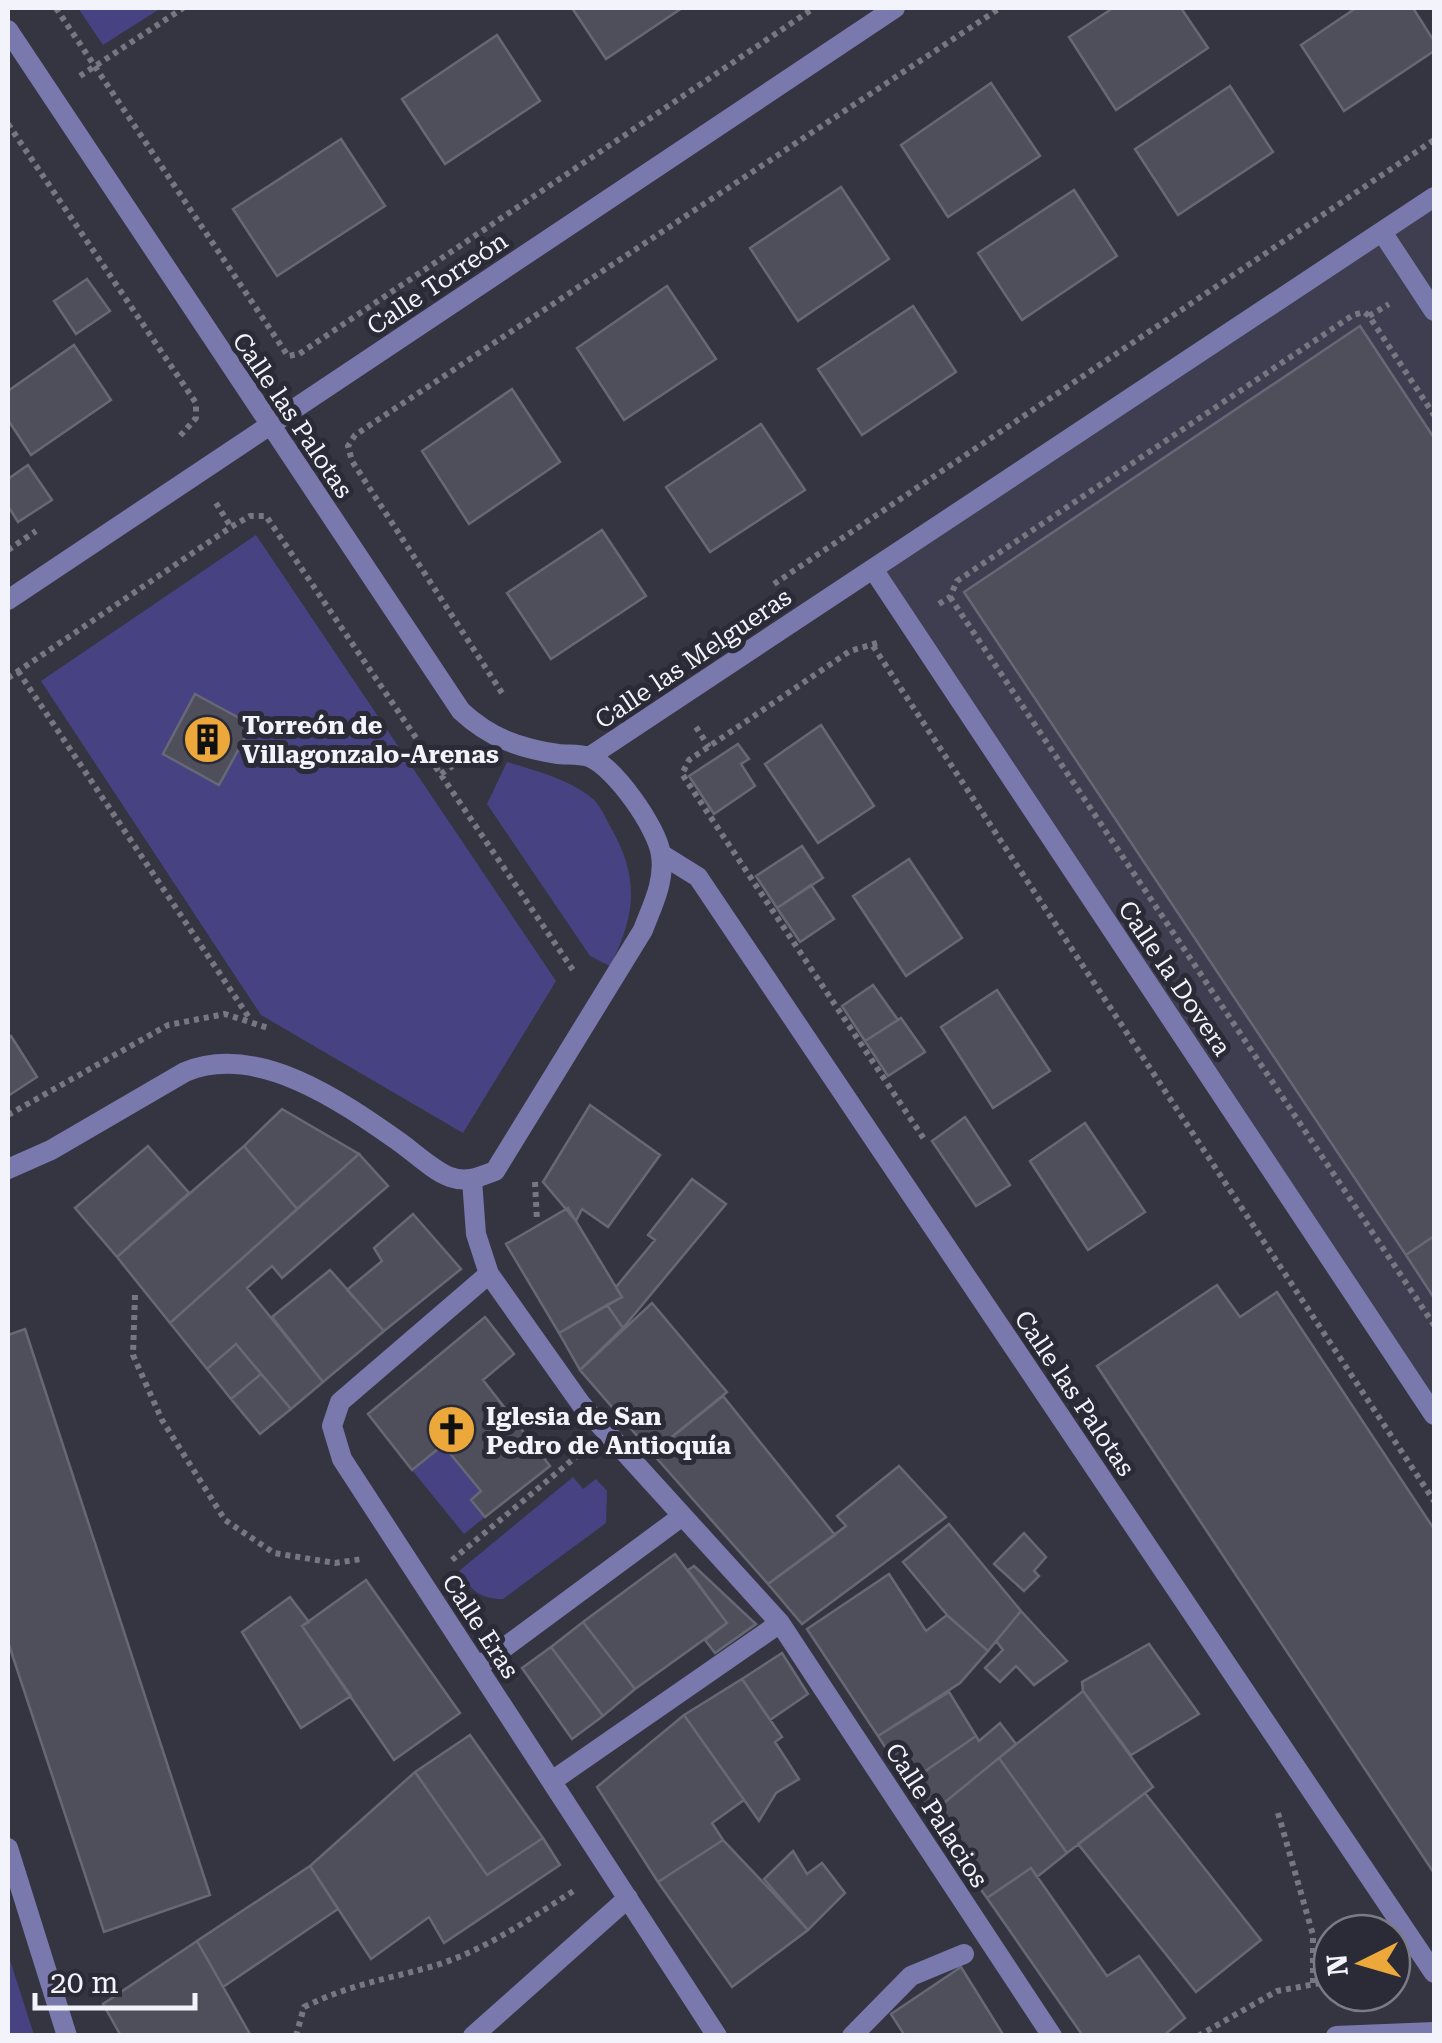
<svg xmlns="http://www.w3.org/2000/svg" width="1442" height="2043" font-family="'Roboto Serif',serif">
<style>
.built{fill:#3e3e50}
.green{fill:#474282}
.building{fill:#4f4f5c;stroke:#676876;stroke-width:2.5}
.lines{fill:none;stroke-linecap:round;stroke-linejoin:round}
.path{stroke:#777782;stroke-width:6;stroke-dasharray:5 5;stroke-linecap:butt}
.pedestrian{stroke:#7a79ad;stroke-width:20}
.minor{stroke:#7a79ad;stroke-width:20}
.labels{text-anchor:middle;stroke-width:10;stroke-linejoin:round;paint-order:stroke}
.street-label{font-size:25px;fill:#f3f3fb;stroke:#2b2b37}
.poi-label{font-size:25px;font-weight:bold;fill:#f3f3fb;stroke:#2b2b37;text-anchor:start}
</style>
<rect width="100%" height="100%" fill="#353542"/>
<path class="built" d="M1434,197v1218l-561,-846z"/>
<path class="green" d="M78,8h83l-58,37z
M256,535l300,446 -93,152 -202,-118 -220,-334z
M507,762c29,9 62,17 86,37 7,6 12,18 17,27 30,52 26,88 0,140l-20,-10 -103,-152z
M443,1445l38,46 -10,9 14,17 -21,17 -52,-64z
M573,1477l10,12 13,-10 11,12 -1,32 -103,76c-24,0 -32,-9 -44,-28z
M8,1954l26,81h-26z"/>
<path class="building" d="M572,8h110l-76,51z
M1113,8h68l27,40 -92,62 -47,-73z
M1356,8h57l21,33v10l-90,60 -43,-66z
M497,35l43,66 -95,63 -43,-65z
M991,83l49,73 -92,61 -47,-72z
M1230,86l43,66 -95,63 -43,-66z
M341,139l44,67 -108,70 -44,-67z
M841,187l48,72 -91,62 -48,-73z
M1074,190l43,66 -95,64 -44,-67z
M87,279l23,32 -34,23 -22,-33z
M667,286l49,73 -92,61 -47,-72z
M913,306l43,66 -94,63 -44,-66z
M1360,326l74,112v798l-28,19 -442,-663z
M74,345l37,55 -80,55 -23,-35v-29z
M512,389l48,73 -91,62 -47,-73z
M761,424l44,66 -95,62 -44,-65z
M28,465l24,35 -34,22 -10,-16v-27z
M602,530l44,66 -95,63 -44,-66z
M195,694l57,31 -33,60 -56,-31z
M821,725l53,81 -56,37 -53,-79z
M738,744l11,15 -8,5 14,22 -41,28 -25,-38z
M802,846l21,32 -46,30 -21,-32z
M909,859l53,79 -56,38 -53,-80z
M811,885l23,34 -34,23 -23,-34z
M873,985l25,35 -33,21 -23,-35z
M997,990l53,81 -57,37 -52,-81z
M901,1018l24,34 -37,24 -23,-35z
M11,1036l26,41 -29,19v-57z
M590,1105l70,50 -52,72 -26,-18 -6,12 -33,-39z
M282,1109l77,45 -62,55 -53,-63z
M965,1117l45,68 -34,21 -44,-65z
M1085,1123l60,89 -57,38 -58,-89z
M148,1146l41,47 -72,64 -42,-49z
M244,1146l53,63 -127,114 -53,-66z
M359,1154l29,32 -106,92 -10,-12 -25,22 76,94 -32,27 -55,-65 -29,25 -37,-46z
M692,1179l34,25 -103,124 -16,-23 15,-8 -6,-10 39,-47 -7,-5z
M568,1208l54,89 -63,36 -53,-89z
M413,1214l48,55 -77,62 -37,-41 35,-29 -8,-13z
M1434,1236v62l-28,-43z
M330,1270l54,61 -61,51 -51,-65z
M1217,1285l23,32 37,-25 157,237v344l-337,-507z
M652,1303l75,89 -75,61 -72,-83z
M607,1305l16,23 -43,42 -21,-37z
M485,1317l29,37 -31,26 67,86 -65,51 -14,-17 10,-9 -38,-46 -31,25 -44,-56z
M25,1329l185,566 -106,37 -96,-290v-307z
M236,1344l25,30 -30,25 -24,-30z
M261,1374l30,35 -31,25 -29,-35z
M723,1396l112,139 -67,49 -116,-131z
M899,1466l47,51 -144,107 -34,-40 78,-58 -9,-10z
M949,1524l72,87 -33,40 -40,-35 -45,-54z
M1024,1533l22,24 -12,14 5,5 -15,15 -30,-27z
M675,1554l52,69 -92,66 -52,-67z
M694,1566l62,58 -41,29 -10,-13 22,-17 -39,-53z
M889,1574l37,57 21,-16 41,36 -28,32 -82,53 -71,-107z
M366,1580l94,133 -66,47 -92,-134z
M290,1597l19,25 -7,4 49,70 -50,32 -59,-96z
M1021,1611l46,50 -33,24 -18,-19 -16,16 -15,-14 18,-18 -7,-9z
M583,1622l52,67 -32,27 -52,-69z
M1149,1644l50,70 -68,41 -48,-64 -1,-9z
M551,1647l52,69 -31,23 -50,-71z
M782,1653l26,41 -38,26 -28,-41z
M742,1679l40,58 -7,5 24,37 -23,14 -17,28 -75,-106z
M1083,1691l70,96 -86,66 -68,-95z
M949,1692l27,44 -68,47 -30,-47z
M684,1715l60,85 -32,23 11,17 -65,42 -61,-95z
M1000,1723l16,21 -88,72 -20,-33 68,-47 3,5z
M470,1735l73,103 -56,37 -72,-103z
M999,1758l68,95 -30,24 -6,-9 -44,30 -59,-82z
M415,1772l72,103 56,-37 17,27 -116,78 -15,-26 -58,42 -61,-93z
M1145,1793l116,147 -65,52 -118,-148z
M723,1840l85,90 -76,57 -74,-105z
M793,1851l14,23 15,-11 23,30 -37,37 -44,-51z
M310,1866l28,43 -115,78 -26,-46z
M1031,1868l76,108 32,-20 46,62 -22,18h-80l-96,-138z
M197,1941l54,95h-130l-18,-32z
M961,1967l43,69h-99l-14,-22z"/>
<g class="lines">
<path class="path" d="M56,8l232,348 11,-2 515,-346
M80,76l103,-68
M8,124l188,279v15l-16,18
M1369,316l20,-12
M216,503l15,24
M8,550l28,-19
M774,584l660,-444
M950,597l484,728
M939,604l11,-7 7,-16 396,-266 11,-3 5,4 65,99
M877,643l-27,8 -161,109 -7,14 242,365
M873,646l561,855
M18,671l232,348
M8,678l223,-151 19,-11h16l309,457
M502,693l-150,-232 -4,-15 7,-11 645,-427
M696,727l13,20
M441,774l24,-17
M8,1115l160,-90 57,-11 43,14
M535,1182l2,39
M135,1295l-2,60 29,65 63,100 49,33 61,10 27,-4
M452,1560l125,-104
M1278,1813l35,122v49
M296,2036l8,-29c45,-22 79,-27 126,-40 53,-15 99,-48 145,-77
M1198,2036l79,-45 55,-10"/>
<path class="pedestrian" d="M852,2036l59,-60 53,-22"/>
<path class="minor" d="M8,30l453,681c29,27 58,37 97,43 10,1 22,0 31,3 26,10 69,72 72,98 4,27 -9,51 -18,75l-148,241c-16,6 -28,12 -45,6 -18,-7 -36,-25 -52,-36 -57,-40 -141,-99 -213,-69l-134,78 -43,19
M1382,232l52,79
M873,569l561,846
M8,600l887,-592
M589,757l845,-560
M661,854l37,23 736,1096
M472,1180l4,54 13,40 92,130 199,219 272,413
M489,1274l-149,128 -8,24 10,33 375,577
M478,1667l203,-150
M552,1781l228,-158
M8,1848l59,188
M473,2036l155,-138
M1336,2036l98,-4"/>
</g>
<defs>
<symbol id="building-disc" viewBox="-11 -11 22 22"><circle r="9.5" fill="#eda83b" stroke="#2b2b37"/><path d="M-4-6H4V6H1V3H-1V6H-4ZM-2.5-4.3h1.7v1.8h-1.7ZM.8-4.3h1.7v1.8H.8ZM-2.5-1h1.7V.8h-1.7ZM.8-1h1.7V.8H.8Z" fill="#111"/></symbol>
<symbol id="church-disc" viewBox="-11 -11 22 22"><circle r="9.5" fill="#eda83b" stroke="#2b2b37"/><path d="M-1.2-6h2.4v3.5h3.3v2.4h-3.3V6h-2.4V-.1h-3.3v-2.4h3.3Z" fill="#111"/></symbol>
</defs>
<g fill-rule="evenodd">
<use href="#building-disc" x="180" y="712" width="55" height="55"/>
<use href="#church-disc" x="424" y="1402" width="55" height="55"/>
</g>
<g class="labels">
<g class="street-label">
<text transform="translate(437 283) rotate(-34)" y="9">Calle Torreón</text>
<text transform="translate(293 415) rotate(56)" y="9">Calle las Palotas</text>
<text transform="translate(693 658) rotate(-34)" y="9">Calle las Melgueras</text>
<text transform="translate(1175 978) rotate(56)" y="9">Calle la Dovera</text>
<text transform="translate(1075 1393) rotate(56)" y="9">Calle las Palotas</text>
<text transform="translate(481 1626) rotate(57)" y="9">Calle Eras</text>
<text transform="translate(937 1815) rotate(57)" y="9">Calle Palacios</text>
</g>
<g class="poi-label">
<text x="242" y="734">Torreón de<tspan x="242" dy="29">Villagonzalo-Arenas</tspan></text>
<text x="486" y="1425">Iglesia de San<tspan x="486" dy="29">Pedro de Antioquía</tspan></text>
</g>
</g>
<rect width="1442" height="2043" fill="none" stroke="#f3f3fb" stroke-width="20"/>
<g transform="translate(1362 1963) rotate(265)"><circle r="48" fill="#2b2b37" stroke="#7b7b85" stroke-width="2.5"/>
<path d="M0-8L18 38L0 25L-18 38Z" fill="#eda83b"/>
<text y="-15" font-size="28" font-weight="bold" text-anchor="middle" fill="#f3f3fb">N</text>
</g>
<path d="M35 1993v15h160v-15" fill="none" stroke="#f3f3fb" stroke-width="5"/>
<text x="50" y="1993" font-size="30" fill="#f3f3fb" stroke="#2b2b37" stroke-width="8" paint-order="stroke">20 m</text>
</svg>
